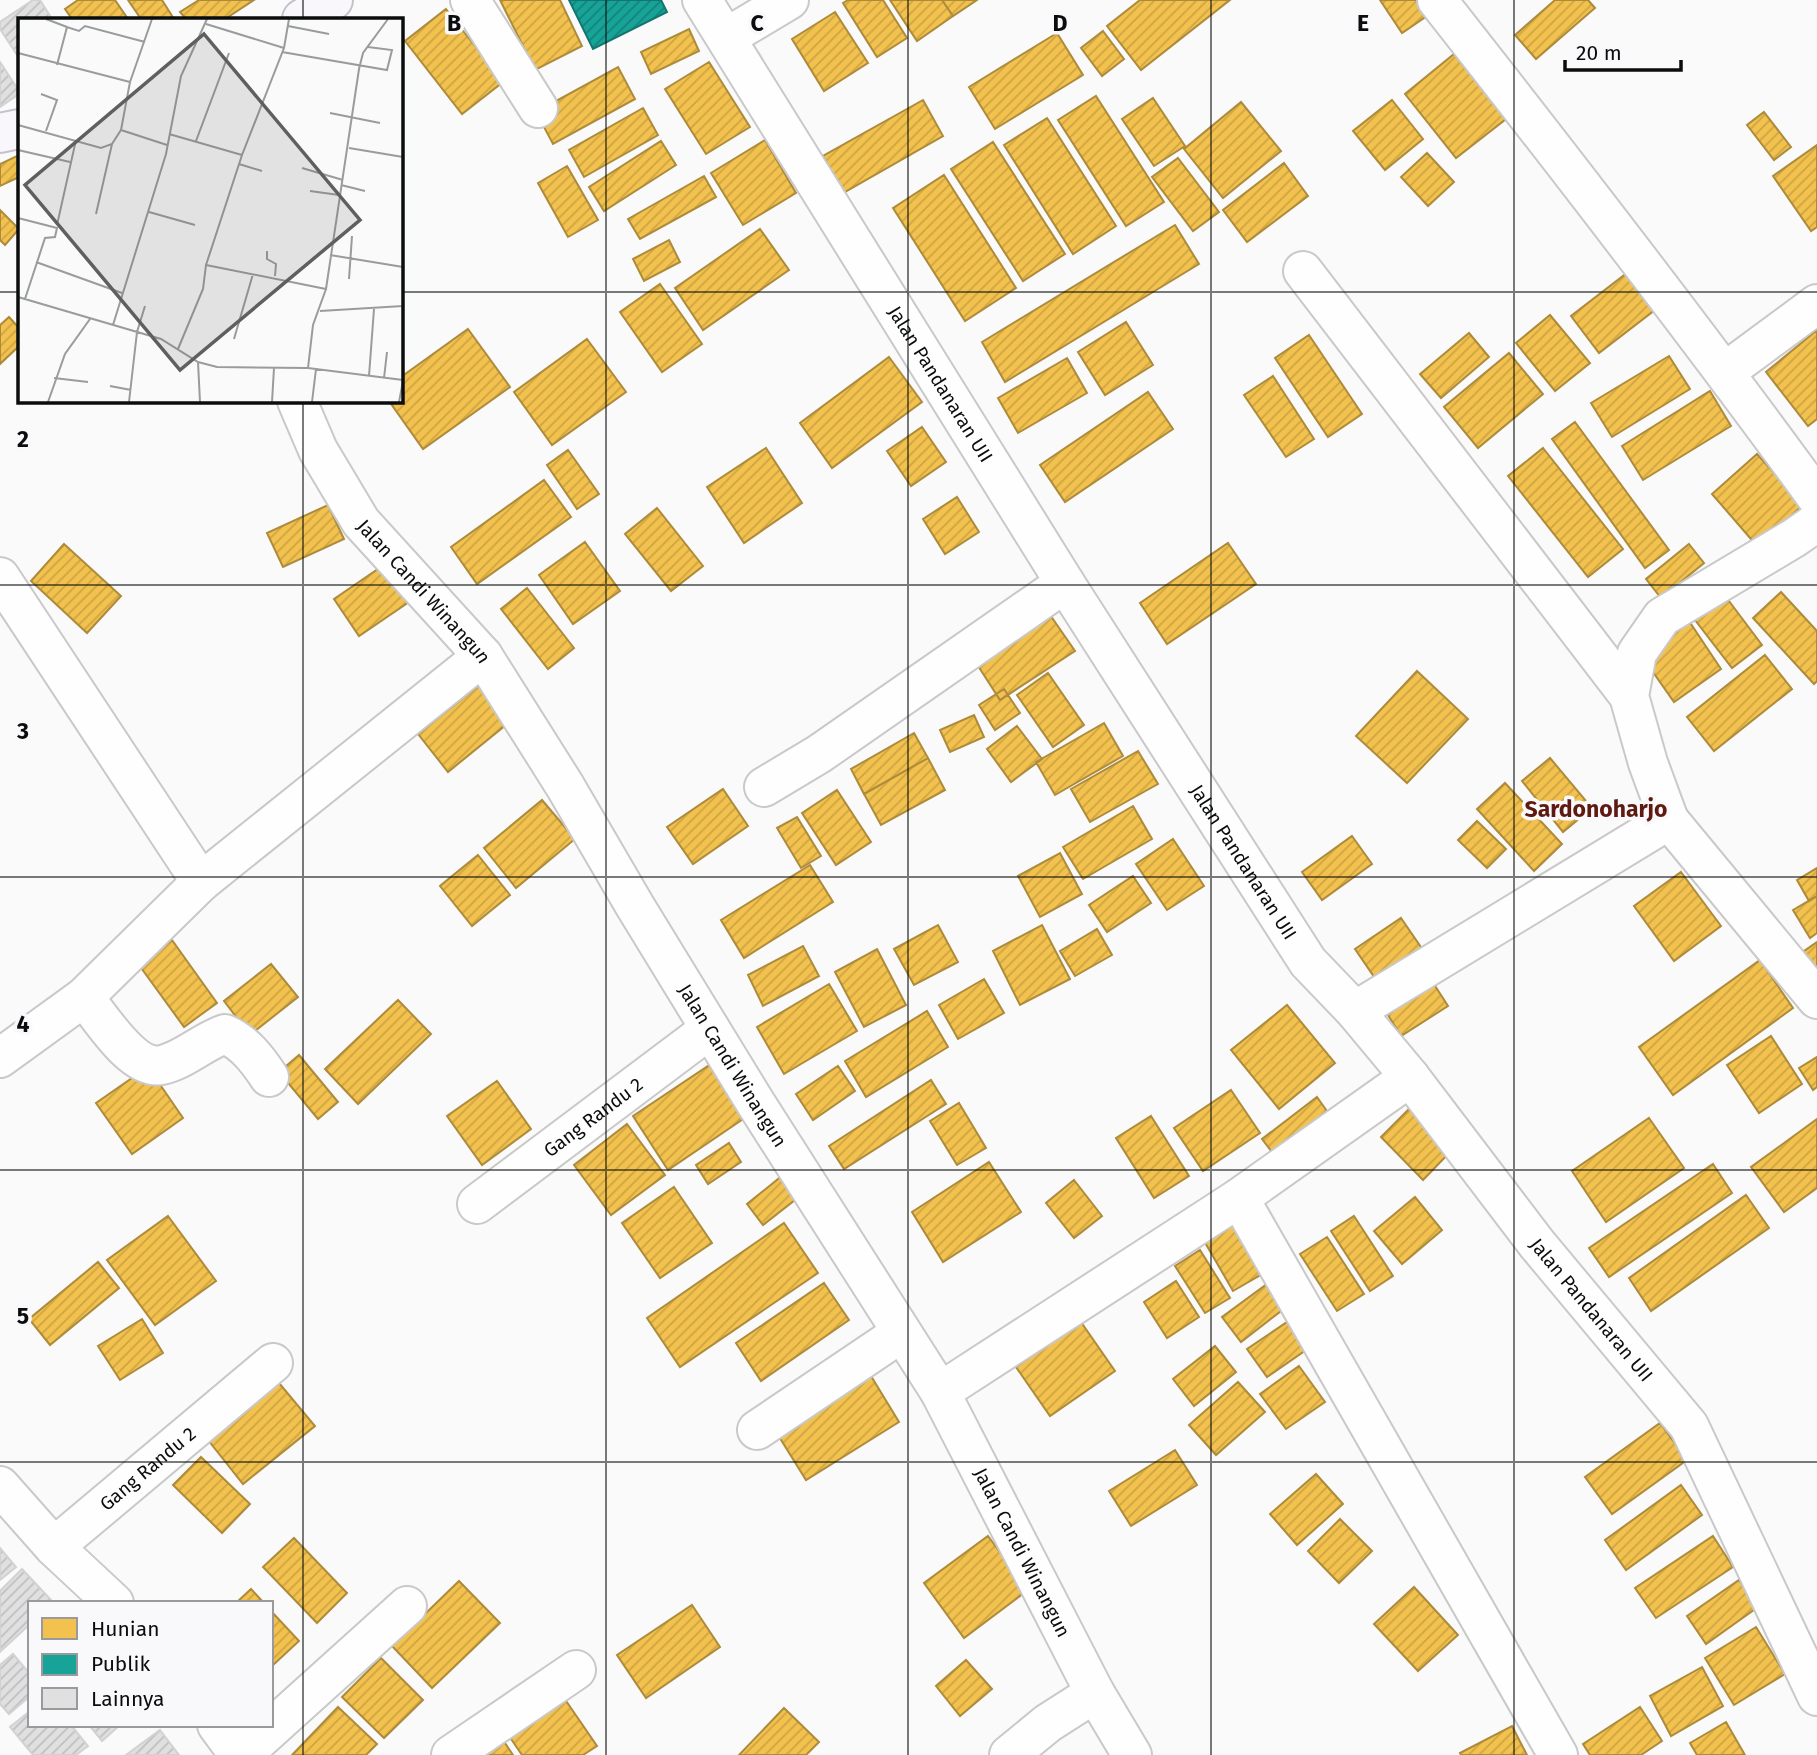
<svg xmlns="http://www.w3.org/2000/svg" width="1817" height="1755" font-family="'Fira Sans',sans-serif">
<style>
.homes{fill:url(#homes-hatch);stroke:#ad8b3a;stroke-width:2}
.public{fill:url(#public-hatch);stroke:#13766e;stroke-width:2}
.building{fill:url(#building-hatch);stroke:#d2d2d2;stroke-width:2}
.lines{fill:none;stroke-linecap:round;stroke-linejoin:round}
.minor-casing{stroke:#c9c9ca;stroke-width:42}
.major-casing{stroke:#c5c1c8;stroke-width:42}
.minor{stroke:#fefefe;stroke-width:38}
.major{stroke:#f9f7fb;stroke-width:38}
.grid{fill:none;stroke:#0b0c0d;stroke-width:2;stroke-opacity:0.55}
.labels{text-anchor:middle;stroke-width:7;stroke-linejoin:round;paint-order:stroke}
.street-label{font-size:19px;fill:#0b0c0d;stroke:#f9f9fc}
.quarter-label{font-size:23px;font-weight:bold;fill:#5e1a11;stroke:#f9f9fc}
.inset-road{fill:none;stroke:#9a9b9c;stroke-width:2}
.view{fill:#5f5f60;fill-opacity:0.15;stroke:#5f5f60;stroke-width:3.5}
.inset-edge{fill:none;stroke:#0b0c0d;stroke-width:3.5}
.grid-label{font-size:23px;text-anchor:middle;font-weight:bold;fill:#0b0c0d;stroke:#f9f9fc;stroke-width:7;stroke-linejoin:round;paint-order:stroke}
</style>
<defs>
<pattern id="homes-hatch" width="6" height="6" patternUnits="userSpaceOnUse" patternTransform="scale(1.75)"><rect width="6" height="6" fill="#f2c14e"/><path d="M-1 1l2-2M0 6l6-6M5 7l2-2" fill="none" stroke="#cea543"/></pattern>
<pattern id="public-hatch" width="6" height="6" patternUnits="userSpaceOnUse" patternTransform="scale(1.75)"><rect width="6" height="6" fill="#17a398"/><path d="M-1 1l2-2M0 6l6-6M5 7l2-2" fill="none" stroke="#13837a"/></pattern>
<pattern id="building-hatch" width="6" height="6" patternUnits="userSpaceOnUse" patternTransform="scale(1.75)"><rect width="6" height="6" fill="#e1e0e0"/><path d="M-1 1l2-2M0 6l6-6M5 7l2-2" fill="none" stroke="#c0bfbf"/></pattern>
</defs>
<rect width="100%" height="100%" fill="#fafafb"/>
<path class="homes" d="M78,0h37l13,19h-56l-7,-10z
M128,0h34l12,19h-33z
M199,0h55l-29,19h-39l-6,-7z
M500,0h60l22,46 -47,24z
M848,0h35l24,38 -30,19 -34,-54z
M890,0h52l11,16 -36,25z
M942,0h35l-24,16z
M1140,0h90l-89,70 -34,-44z
M1380,0h37l10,16 -25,17z
M1555,0h33l7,8 -59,51 -21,-24z
M446,9l57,73 -41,32 -57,-73z
M835,12l33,51 -44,28 -32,-52z
M689,29l10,22 -48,23 -10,-22z
M1103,31l21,28 -22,17 -21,-28z
M1057,33l26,42 -88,54 -26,-42z
M1454,54l52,65 -50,39 -51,-64z
M709,62l41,65 -44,27 -41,-65z
M618,67l17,32 -82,45 -17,-32z
M1096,96l68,106 -38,24 -68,-106z
M1153,98l32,48 -31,20 -32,-47z
M923,100l20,36 -100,57 -20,-37z
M1392,100l31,39 -38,31 -32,-39z
M1241,102l40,49 -58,47 -39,-49z
M643,108l15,27 -74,42 -15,-27z
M1764,112l27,35 -17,13 -27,-35z
M1047,118l69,108 -43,28 -69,-109z
M765,140l31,53 -53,32 -32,-52z
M661,141l15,24 -72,46 -15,-24z
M993,142l72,112 -42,27 -72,-112z
M1817,145v82l-6,4 -38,-55z
M1427,153l27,29 -26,24 -27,-29z
M19,155v22l-19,9v-22z
M1178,158l41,54 -26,19 -41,-54z
M1284,163l24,33 -61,46 -24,-32z
M567,166l31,54 -30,17 -30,-54z
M944,175l72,113 -51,33 -72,-113z
M704,176l12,21 -76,42 -12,-20z
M0,210l19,19 -14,16 -5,-5z
M1175,225l24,39 -194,118 -23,-40z
M760,229l29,41 -86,60 -28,-42z
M669,240l11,22 -36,19 -11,-22z
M1636,266l28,37 -65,50 -28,-37z
M660,284l42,60 -40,28 -42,-60z
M1550,315l40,48 -35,28 -39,-48z
M9,317l10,11v18l-19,18v-39z
M1126,322l27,43 -48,30 -27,-43z
M468,329l42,58 -87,62 -34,-48h12v-24z
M1817,330v89l-9,7 -42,-54z
M1469,333l20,24 -48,41 -21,-24z
M1309,335l53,79 -34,23 -53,-79z
M587,339l39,53 -74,53 -38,-53z
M1509,353l34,41 -65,54 -34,-41z
M1669,356l21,33 -78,48 -21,-34z
M889,357l33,45 -90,66 -32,-45z
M1067,358l20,35 -69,40 -20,-35z
M1273,376l41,63 -28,18 -42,-62z
M1710,391l21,35 -88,54 -21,-34z
M1148,392l25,37 -108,73 -25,-37z
M1575,422l94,128 -24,18 -93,-129z
M922,427l24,35 -35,24 -24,-35z
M766,448l36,55 -58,40 -37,-56z
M1543,448l80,101 -35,28 -80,-101z
M568,450l31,44 -22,15 -30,-44z
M1757,454l46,51 -46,41 -45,-52z
M544,480l27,37 -94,67 -26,-37z
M957,497l22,35 -34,22 -22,-35z
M328,505l16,34 -61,28 -16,-34z
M657,508l46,58 -32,25 -46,-57z
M585,542l35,49 -47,33 -34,-49z
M1228,543l28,41 -89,60 -27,-41z
M64,544l57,52 -34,37 -56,-52z
M1689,544l15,19 -43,35 -15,-19z
M384,565l25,37 -50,34 -25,-37z
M527,588l47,60 -26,21 -47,-60z
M1781,592l36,39v50l-3,3 -61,-66z
M1726,597l36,48 -30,23 -37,-48z
M1046,609l29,42 -75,49 -27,-42z
M1689,621l32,48 -47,33 -33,-47z
M1765,655l27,34 -78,62 -27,-34z
M1417,671l51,48 -61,64 -51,-47z
M1048,673l36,52 -31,22 -36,-52z
M482,683l30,37 -64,52 -30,-38z
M1004,689l16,24 -25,17 -16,-25z
M974,715l10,22 -34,15 -10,-22z
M1104,723l19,33 -68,39 -19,-33z
M1017,726l25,33 -31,23 -24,-33z
M914,733l14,25 -64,36 -13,-25z
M1138,751l20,33 -68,38 -19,-33z
M928,758l17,32 -64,35 -17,-31z
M1550,758l42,50 -29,24 -41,-51z
M1505,783l57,61 -28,27 -57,-62z
M723,789l25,37 -55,38 -26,-37z
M837,790l34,52 -35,23 -34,-52z
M542,800l33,39 -59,49 -32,-40z
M1133,806l19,33 -69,40 -20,-32z
M797,817l24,39 -20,12 -24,-40z
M1477,821l29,28 -19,19 -29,-28z
M1352,836l20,28 -50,36 -20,-28z
M1173,839l31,47 -37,24 -31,-46z
M1060,853l22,41 -42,23 -22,-41z
M478,855l32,40 -38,31 -32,-40z
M810,865l23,37 -89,56 -23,-38z
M1817,868v28l-8,5 -12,-21z
M1681,872l40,54 -47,35 -40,-55z
M1133,876l18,27 -44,29 -18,-27z
M1817,896v37l-7,5 -17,-28z
M1401,918l24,35 -46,31 -24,-35z
M938,925l20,37 -44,23 -20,-36z
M1042,925l28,54 -50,26 -27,-54z
M1097,929l15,26 -37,21 -15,-25z
M172,940l45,63 -33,24 -45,-62z
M1817,942v48l-23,-32z
M803,946l16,30 -56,30 -15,-31z
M877,949l29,56 -42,22 -29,-55z
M1760,960l33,48 -120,87 -34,-48z
M271,964l27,33 -48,38 -26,-34z
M1430,978l18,28 -47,30 -18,-29z
M984,979l20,34 -46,26 -19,-34z
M829,984l28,47 -73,43 -27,-47z
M398,1000l33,34 -73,70 -33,-35z
M1287,1005l48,58 -56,46 -48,-59z
M927,1011l21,36 -82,50 -21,-36z
M1771,1036l31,48 -43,29 -32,-48z
M299,1055l39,47 -20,17 -39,-47z
M1817,1057v30l-4,3 -14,-22z
M714,1062l35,53 -81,55 -35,-54z
M838,1066l17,25 -42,29 -17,-26z
M148,1067l35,51 -51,36 -36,-51z
M931,1080l15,24 -102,65 -15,-23z
M497,1081l34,48 -49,36 -35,-49z
M1231,1090l29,43 -57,38 -29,-43z
M1317,1097l12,17 -54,42 -13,-17z
M959,1103l27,45 -29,17 -27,-44z
M1410,1108l42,42 -29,30 -42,-43z
M1151,1116l38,60 -35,22 -38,-60z
M1649,1118l35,50 -78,54 -34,-51z
M1817,1119v69l-33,24 -33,-45z
M627,1124l38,51 -54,40 -37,-50z
M729,1143l12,19 -33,22 -12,-19z
M989,1162l32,50 -78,50 -31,-50z
M1713,1164l19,29 -123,84 -20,-29z
M783,1175l17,21 -37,29 -16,-21z
M1074,1180l28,36 -28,22 -28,-35z
M674,1187l38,56 -52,35 -38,-55z
M1746,1195l23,33 -118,83 -22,-33z
M1415,1197l27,33 -40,34 -28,-33z
M168,1216l48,65 -61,44 -48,-65z
M1354,1216l39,60 -23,15 -39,-60z
M1242,1217l29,52 -38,22 -30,-52z
M784,1223l34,50 -138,94 -33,-49z
M1327,1237l37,57 -27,17 -37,-57z
M1200,1250l30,48 -25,15 -30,-47z
M98,1262l21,26 -69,57 -21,-26z
M1176,1281l23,36 -32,21 -23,-36z
M824,1283l25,37 -88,61 -25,-38z
M1267,1284l18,24 -44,34 -19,-25z
M142,1319l21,34 -43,27 -22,-34z
M1290,1320l19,28 -42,29 -20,-28z
M1081,1322l34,49 -65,45 -34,-49z
M1215,1346l21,26 -42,34 -21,-27z
M1299,1366l26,36 -39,27 -26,-35z
M871,1376l28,46 -93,58 -28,-45z
M1238,1382l27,30 -49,43 -27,-30z
M279,1383l36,43 -72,58 -35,-44z
M1660,1423l27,37 -75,54 -27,-37z
M1175,1450l22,35 -66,41 -22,-35z
M201,1457l49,47 -28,29 -49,-48z
M1316,1474l27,30 -46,41 -27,-31z
M1681,1485l21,30 -76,55 -21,-30z
M1340,1519l32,32 -33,32 -31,-32z
M988,1536l40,54 -64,48 -40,-55z
M1713,1536l20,31 -77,51 -21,-30z
M294,1538l53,55 -30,30 -54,-56z
M1739,1580l19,27 -52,37 -19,-28z
M459,1581l41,42 -68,65 -40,-42z
M1414,1587l44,48 -40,36 -44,-47z
M251,1589l13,14h-28z
M692,1605l28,42 -74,51 -29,-43z
M271,1611l28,30 -28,26z
M1756,1627l29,47 -51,31 -29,-47z
M381,1658l42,42 -39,38 -42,-41z
M966,1660l26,29 -32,27 -24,-30z
M1702,1667l21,39 -52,30 -21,-40z
M562,1695l35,51 -14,9h-61l-15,-22z
M338,1707l39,37 -11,11h-74z
M1640,1707l22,34 -21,14h-51l-7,-11z
M784,1708l35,34 -13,13h-67z
M1726,1722l19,33h-48l-7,-12z
M1512,1726l15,29h-66l-1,-2z
M501,1737l12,18h-37z"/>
<path class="public" d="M569,0h92l6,12 -74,37z"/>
<path class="building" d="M33,0h7l12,19h-33v34l-2,2 -17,-26v-7z
M0,62l19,29v3l-19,13z
M0,1548l16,19 -16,13z
M22,1569l31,33 -23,1v21l-30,28v-61z
M13,1654l17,20v22l-21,18 -9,-10v-39z
M30,1711v14h41l17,21 -12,9h-43l-23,-28z
M89,1725h31l-18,16z
M160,1730l19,25h-53z"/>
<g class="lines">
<defs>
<g id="minor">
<path d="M470,0l68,108"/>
<path id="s1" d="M702,0l363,583 243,379 47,49 55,66 127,167 152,182 128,270"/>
<path d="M1437,0c129,164 257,329 380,498"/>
<path d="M727,37l62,-37"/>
<path d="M1303,271l326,425"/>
<path d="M1725,372l92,-68"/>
<path id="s2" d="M297,401l21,49 43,72 122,134 82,130 70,120 120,196 185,290 155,301 37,62"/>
<path d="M0,577l201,305"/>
<path d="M764,787l55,-33 246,-171"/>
<path d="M1669,820l148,179"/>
<path d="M84,997c17,21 49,74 78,68 22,-5 42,-24 63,-31 20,9 32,25 44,43"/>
<path d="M1355,1011l314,-191 -21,-57 -19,-67 8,-43 25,-36 132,-79 23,-16"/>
<path d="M0,1058l84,-61 117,-115 282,-226"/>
<path d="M1239,1198l319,557"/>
<path id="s3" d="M477,1204l233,-175"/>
<path d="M940,1392l299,-194 171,-121"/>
<path d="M757,1430l144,-97"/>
<path d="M0,1486l54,61 60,56"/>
<path id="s4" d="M54,1547l219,-184"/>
<path d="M217,1725l22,30"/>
<path d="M242,1755l165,-149"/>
<path d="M451,1755l125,-85"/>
<path d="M1009,1755l39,-32 47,-30"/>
</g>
<path id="major" d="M302,19l31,-19
M0,133l19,-4"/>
</defs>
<use href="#minor" class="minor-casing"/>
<use href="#major" class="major-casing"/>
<use href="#minor" class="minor"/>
<use href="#major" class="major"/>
</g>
<path class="grid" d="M303,0v19M606,0v1755M908,0v1755M1211,0v1755M1514,0v1755M0,292h19M401,292h1416M303,401v1354M0,585h1817M0,877h1817M0,1170h1817M0,1462h1817"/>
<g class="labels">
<g class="street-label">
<text dy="7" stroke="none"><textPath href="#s1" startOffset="452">Jalan Pandanaran UII</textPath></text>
<text dy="7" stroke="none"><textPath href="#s2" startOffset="231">Jalan Candi Winangun</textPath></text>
<text dy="7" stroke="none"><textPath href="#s1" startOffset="1018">Jalan Pandanaran UII</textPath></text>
<text dy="7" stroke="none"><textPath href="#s2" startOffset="798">Jalan Candi Winangun</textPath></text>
<text dy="7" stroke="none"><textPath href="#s3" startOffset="145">Gang Randu 2</textPath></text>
<text dy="7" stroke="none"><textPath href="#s1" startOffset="1586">Jalan Pandanaran UII</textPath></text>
<text dy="7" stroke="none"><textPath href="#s4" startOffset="122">Gang Randu 2</textPath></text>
<text dy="7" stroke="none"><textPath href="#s2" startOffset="1365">Jalan Candi Winangun</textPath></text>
</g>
<g class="quarter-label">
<text x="1596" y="817">Sardonoharjo</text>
</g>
</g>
<g transform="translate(18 18)">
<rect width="385" height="385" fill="#fafafb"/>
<path class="inset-road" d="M28,1l21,8M188,6l78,24M270,8l41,8M264,34l105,18 5,-20 -24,-3M0,35l112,29 -9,48M39,47l10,-38 12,4 6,-5 60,16M112,64l22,-63M23,76l16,6 -11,31M312,95l50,10M0,107l83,23 11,-4 9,-14 46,15M151,116l73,21M178,123l33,-88M331,130l54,9M0,132l52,12M221,146l23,7M284,150l41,12M323,167l24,6M292,173l29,4M131,194l46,13M78,196l16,-70M0,200l39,10 -2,9 -10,1 -20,61M39,207l19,-85M249,233v8l9,5 -1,12M312,237l73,12M18,244l86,31M188,247l120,24 33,-220 4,-16 25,-34M331,261l3,-43M0,279l143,42 37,23 19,5 91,1 95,12M302,293l83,-5M95,307l53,-171 15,-78 26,-57M216,321l19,-65M160,331l25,-60 3,-24 36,-110 42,-107 5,-29M180,344l2,40M290,350l5,-43 13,-36M351,358l5,-67M36,360l34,4M366,360l3,-26M92,368l21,4M30,384l17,-48 25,-35M111,384l8,-70 8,-26M254,384l2,-34M294,384l4,-33M381,384l4,-21"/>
<path class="view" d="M186,16l156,186 -180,150 -155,-185z"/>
<rect width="385" height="385" class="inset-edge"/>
</g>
<g class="grid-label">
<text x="454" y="31">B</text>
<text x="757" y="31">C</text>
<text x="1060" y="31">D</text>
<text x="1363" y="31">E</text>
<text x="23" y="447">2</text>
<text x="23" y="739">3</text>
<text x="23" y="1032">4</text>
<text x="23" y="1324">5</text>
</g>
<rect x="28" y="1601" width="245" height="126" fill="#f9f9fc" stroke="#9a9a9c" stroke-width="2"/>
<rect x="42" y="1618" width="35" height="21" fill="#f2c14e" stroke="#9a9a9c" stroke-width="2"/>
<text x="91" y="1636" font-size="21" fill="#0b0c0d">Hunian</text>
<rect x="42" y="1654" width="35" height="21" fill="#17a398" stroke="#9a9a9c" stroke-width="2"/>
<text x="91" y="1671" font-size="21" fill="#0b0c0d">Publik</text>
<rect x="42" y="1688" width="35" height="21" fill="#e1e0e0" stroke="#9a9a9c" stroke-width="2"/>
<text x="91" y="1706" font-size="21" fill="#0b0c0d">Lainnya</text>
<path d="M1565 60v10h116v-10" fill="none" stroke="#0b0c0d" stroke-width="3.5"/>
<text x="1576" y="60" font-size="21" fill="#0b0c0d" stroke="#f9f9fc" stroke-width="5" paint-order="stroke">20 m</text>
</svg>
